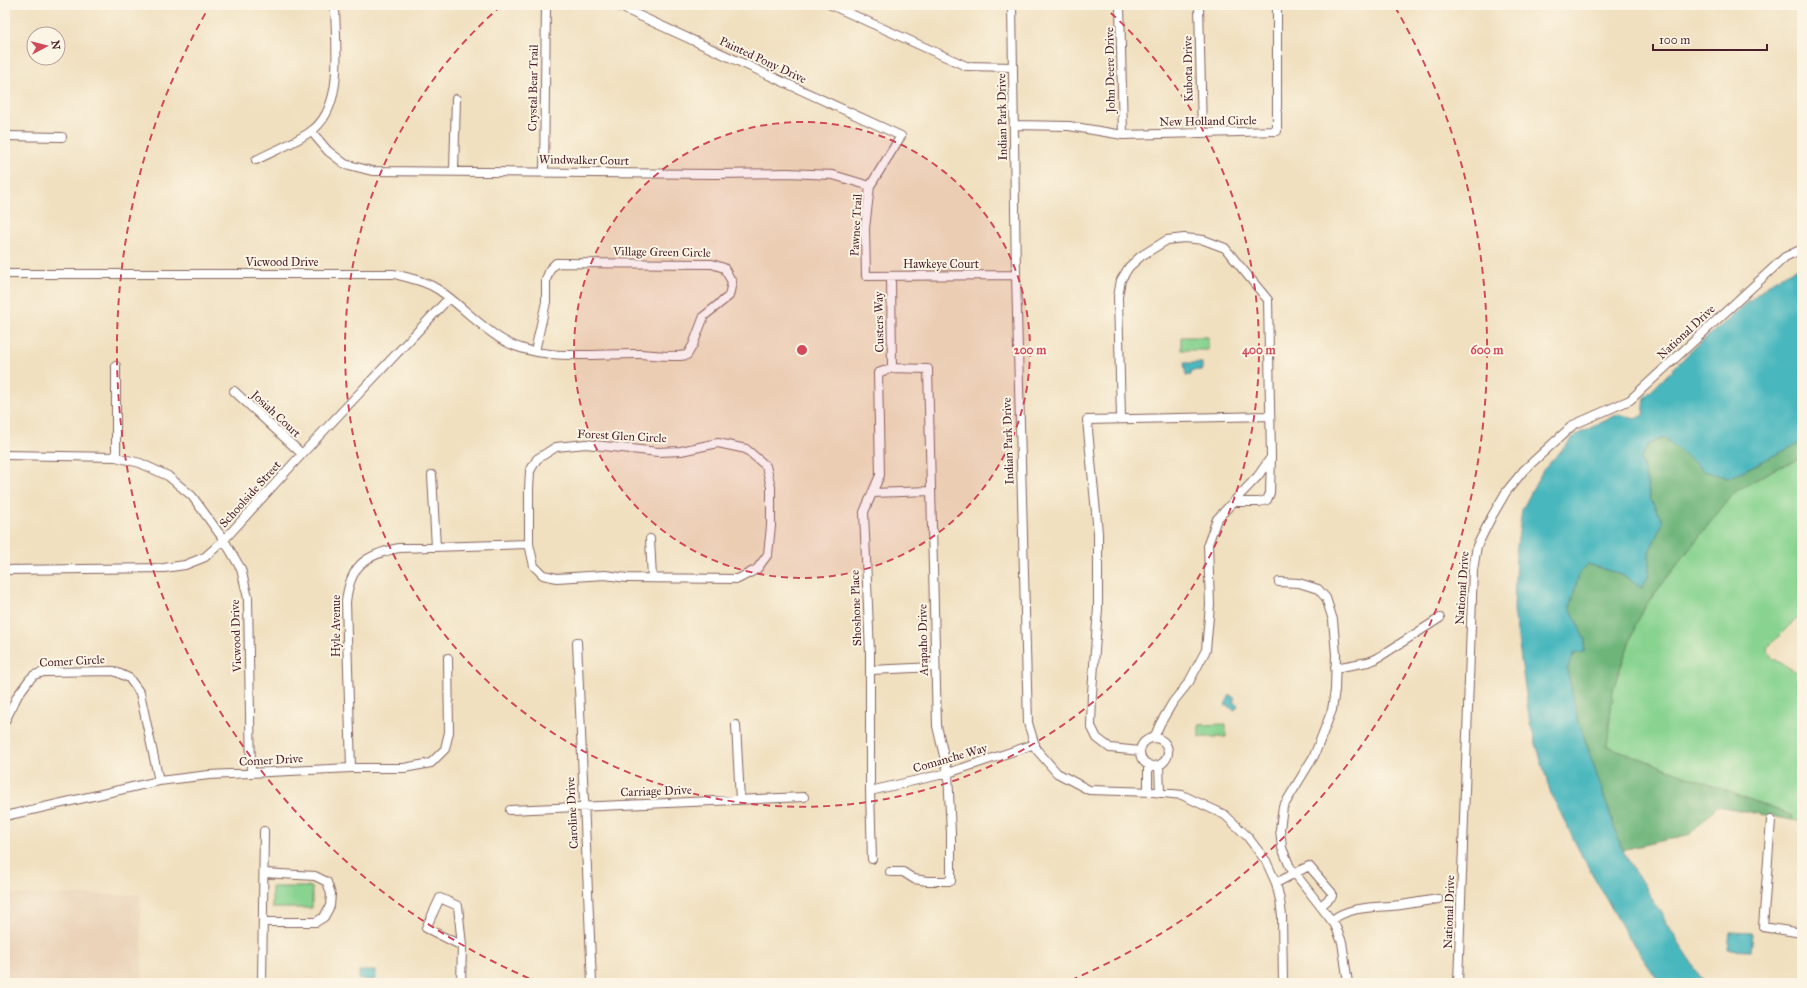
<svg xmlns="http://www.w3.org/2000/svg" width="1807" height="988" font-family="'IM FELL Great Primer',serif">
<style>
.built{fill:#ead3b8}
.green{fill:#88d390;stroke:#69795e}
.forest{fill:#6eb57a;stroke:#5c6a52}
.water{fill:#48b7be;stroke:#496b74}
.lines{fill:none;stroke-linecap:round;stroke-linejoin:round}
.minor-casing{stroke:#84635f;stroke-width:10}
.minor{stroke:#fff;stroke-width:8}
.ring{fill:none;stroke:#d1495b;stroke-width:2;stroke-dasharray:7 5}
.labels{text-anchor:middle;stroke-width:4;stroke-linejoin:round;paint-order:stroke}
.street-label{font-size:12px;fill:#4a1f2b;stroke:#fcf5e5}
.centre{fill:#d1495b;stroke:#fcf5e5;stroke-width:2}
.ring-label{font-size:12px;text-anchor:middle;font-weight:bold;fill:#d1495b;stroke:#fcf5e5;stroke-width:4;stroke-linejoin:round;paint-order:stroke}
</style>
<rect width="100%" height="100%" fill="#fcf5e5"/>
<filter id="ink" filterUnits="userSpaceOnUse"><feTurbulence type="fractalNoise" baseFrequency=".025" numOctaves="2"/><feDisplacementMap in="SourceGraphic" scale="8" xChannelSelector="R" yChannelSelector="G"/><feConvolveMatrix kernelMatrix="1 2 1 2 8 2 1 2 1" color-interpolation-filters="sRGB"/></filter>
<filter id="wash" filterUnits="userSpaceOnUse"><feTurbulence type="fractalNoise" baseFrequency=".012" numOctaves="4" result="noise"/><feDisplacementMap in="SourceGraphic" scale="16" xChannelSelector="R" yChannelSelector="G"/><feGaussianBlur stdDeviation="0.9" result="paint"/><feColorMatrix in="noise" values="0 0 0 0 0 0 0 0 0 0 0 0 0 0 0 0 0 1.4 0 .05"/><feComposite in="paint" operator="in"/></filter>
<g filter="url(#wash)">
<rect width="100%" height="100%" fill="#f0e0c0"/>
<path class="built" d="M5,894l135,1 3,88h-138z"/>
<path class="green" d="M1181,337h27v13h-27z
M1802,458v155l-35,35 5,10 30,17v147l-10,-2 1,-4 -186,-70 6,-57 21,-60 11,-23 89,-114 43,-24z
M1226,724v13h-27v-12z
M272,887h40v21h-40z"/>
<path class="forest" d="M1664,437l64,41 74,-36v16l-25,10 -43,24 -89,114 -11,23 -21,60 -6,57 186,70 -1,4 -75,-14 -26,28 -69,16 -45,-134 -10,-47 7,-15 10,-3 1,-11 -15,-32 9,-34 9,-10 34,11 19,13 8,-13v-23l14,-30 -12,-21 -10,-42 7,-14z"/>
<path class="water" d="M1802,266v176l-74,36 -24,-7 -40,-34 -16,8 -7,14 10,41 12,22 -14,30v23l-7,13 -20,-13 -34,-11 -9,10 -9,33 15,33 -1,12 -10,2 -7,15 10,47 45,134 82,133h-44l-33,-48 -45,-79 -31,-62 -21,-71 -16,-113 2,-57 6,-43 21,-40 33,-35 43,-21 16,5 8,-4 2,-18 47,-47 82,-70z
M1184,363h18v7l-11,1v4l-5,1z
M1230,695l5,3 -2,4 5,3 -3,5 -10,-5z
M1730,932l23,1 -2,18 -23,-1z
M359,971h17v9h-17z"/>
</g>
<g filter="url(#ink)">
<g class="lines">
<defs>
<path id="minor" d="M616,5l285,131 -31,50 -5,42 1,48 150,-1
M831,5l135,61 47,1
M1012,5l4,270 12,448 8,26 21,24 32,17 65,2 28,3 43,20 22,21 19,25 10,22 4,17 2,16 1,67
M1120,5l3,130
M1199,5l3,128
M1014,125l55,1 54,9 154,-4v-126
M311,131l17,20 17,13 27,7 344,3 72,-1 45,2 37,11
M5,136l57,1
M256,160c18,-9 38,-17 54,-28 36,-24 25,-89 25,-127
M454,170l2,-71
M544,172l2,-167
M5,274h389c15,4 31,7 45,16 22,15 39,35 62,49 38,24 97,14 140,15 16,1 30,4 46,1l6,-10 11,-29 25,-20 3,-14 -8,-14 -12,-4 -156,-1 -6,6 -4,11v22l-11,49
M891,276l1,92
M116,366v91
M234,391l68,63
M1121,418l-3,-121 3,-17 8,-13 12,-11 26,-16 17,-2 20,2 21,8 43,52 3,157 -13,19 -41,43 -9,25 2,61 -4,45 -17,32 -16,20 -13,22 -6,14
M718,443l28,6 20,17 5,21v39l-3,28 -11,15 -19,10 -111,-1 -22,-3 -48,3 -14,-3 -9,-9 -5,-22v-55l1,-18 7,-12 19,-12 30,-3 72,8 23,-1z
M5,455l111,2 24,6 28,13 24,20 32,44 17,29 7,29 3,175
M432,475l4,72
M872,493l59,-2
M1233,502h26l8,-2 3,-7 1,-36
M650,539l2,39
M5,570l159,-2 21,-3 20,-8 19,-17 78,-86 147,-156
M1279,582l20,1 19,6 8,9 7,22 3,34 -1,36 -3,20 -18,46 -31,51 -3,22 2,19 8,19 45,58 7,17 6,41
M577,642l15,341
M1335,668l33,-6 8,-3 64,-41
M871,670l64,-3
M5,721l13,-26 11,-15 5,-5 10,-3 70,-1 15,7 11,15 19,88
M736,725l4,75
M1140 752a14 14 0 1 1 28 0a14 14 0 1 1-28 0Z
M1140,751l-30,-3 -13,-10 -6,-12 1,-33 6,-85v-75l-11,-113 183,-4
M1159,765l1,28
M351,768l-5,-166c4,-36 18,-47 53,-54l130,-4
M870,791l78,-18 87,-29
M1148,792v-28
M510,810l294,-13
M5,816l154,-35 50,-6 142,-7h53l27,-5 14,-14 4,-17 -1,-74
M1771,820l-8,107 39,6
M872,859l-2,-68v-138l-6,-141 16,-37 -2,-102 14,-5 36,1 9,357 11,47 3,60v48h-24l-13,-2 -11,-7h-13
M1276,883l33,-17 23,27v3l-11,10
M1332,920c20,-15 45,-12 69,-15 12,-2 25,-4 37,-6
M263,922h53l8,-5 6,-11 1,-12 -4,-12 -12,-6 -51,-3
M262,983l2,-152
M461,983l1,-37 -4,-40 -18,-8 -14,30 36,18
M1458,983l15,-413 4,-24 15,-30 14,-24 18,-22 49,-45 57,-25 155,-143 17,-8"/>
</defs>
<use href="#minor" class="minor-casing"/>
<use href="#minor" class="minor"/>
</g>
</g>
<circle cx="802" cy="350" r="228" fill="#d1495b" fill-opacity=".12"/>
<g class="ring">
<circle cx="802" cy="350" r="228"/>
<path d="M1102 5A457 457 0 1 1 502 5"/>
<path d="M540 983A685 685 0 0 1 209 7M1395 7A685 685 0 0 1 1064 983"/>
</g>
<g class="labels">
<g class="street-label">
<text transform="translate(763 60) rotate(25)" y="4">Painted Pony Drive</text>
<text transform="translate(1188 69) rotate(-91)" y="4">Kubota Drive</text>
<text transform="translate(1110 70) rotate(-91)" y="4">John Deere Drive</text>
<text transform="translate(533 88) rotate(-89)" y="4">Crystal Bear Trail</text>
<text transform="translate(1002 117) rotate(-91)" y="4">Indian Park Drive</text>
<text transform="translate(1208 121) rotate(-1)" y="4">New Holland Circle</text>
<text transform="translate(584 160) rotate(1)" y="4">Windwalker Court</text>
<text transform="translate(856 225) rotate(-87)" y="4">Pawnee Trail</text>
<text transform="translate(662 252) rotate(1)" y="4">Village Green Circle</text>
<text x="282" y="266">Vicwood Drive</text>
<text x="941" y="268">Hawkeye Court</text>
<text transform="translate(879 322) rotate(-91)" y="4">Custers Way</text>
<text transform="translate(1686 332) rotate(-43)" y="4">National Drive</text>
<text transform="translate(276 414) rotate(43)" y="4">Josiah Court</text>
<text transform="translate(622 436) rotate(3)" y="4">Forest Glen Circle</text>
<text transform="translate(1008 441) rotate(-92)" y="4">Indian Park Drive</text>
<text transform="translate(250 494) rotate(-48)" y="4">Schoolside Street</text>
<text transform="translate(1462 588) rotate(-86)" y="4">National Drive</text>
<text transform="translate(856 608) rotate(-92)" y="4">Shoshone Place</text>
<text transform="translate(336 626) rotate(-90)" y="4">Hyle Avenue</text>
<text transform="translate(236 636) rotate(-92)" y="4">Vicwood Drive</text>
<text transform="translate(923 640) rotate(-91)" y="4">Arapaho Drive</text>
<text transform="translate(72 661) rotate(-3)" y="4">Comer Circle</text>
<text transform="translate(950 758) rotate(-16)" y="4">Comanche Way</text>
<text transform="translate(271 760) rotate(-3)" y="4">Comer Drive</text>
<text transform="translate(656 791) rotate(-2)" y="4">Carriage Drive</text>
<text transform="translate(572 813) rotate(-93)" y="4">Caroline Drive</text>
<text transform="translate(1449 912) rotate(-88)" y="4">National Drive</text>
</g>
</g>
<circle cx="802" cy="350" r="6" class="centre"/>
<g class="ring-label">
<text x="1030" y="354">200 m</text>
<text x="1259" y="354">400 m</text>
<text x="1487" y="354">600 m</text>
</g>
<rect width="1807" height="988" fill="none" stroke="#fcf5e5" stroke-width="20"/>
<g transform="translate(46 46) rotate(83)"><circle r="19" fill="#fcf5e5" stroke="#b59f9b"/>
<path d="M0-3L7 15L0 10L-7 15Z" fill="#d1495b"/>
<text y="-6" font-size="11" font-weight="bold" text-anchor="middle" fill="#4a1f2b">N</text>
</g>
<path d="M1653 44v6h114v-6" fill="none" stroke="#4a1f2b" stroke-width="2"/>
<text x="1659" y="44" font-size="12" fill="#4a1f2b" stroke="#fcf5e5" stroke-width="3" paint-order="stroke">100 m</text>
</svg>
